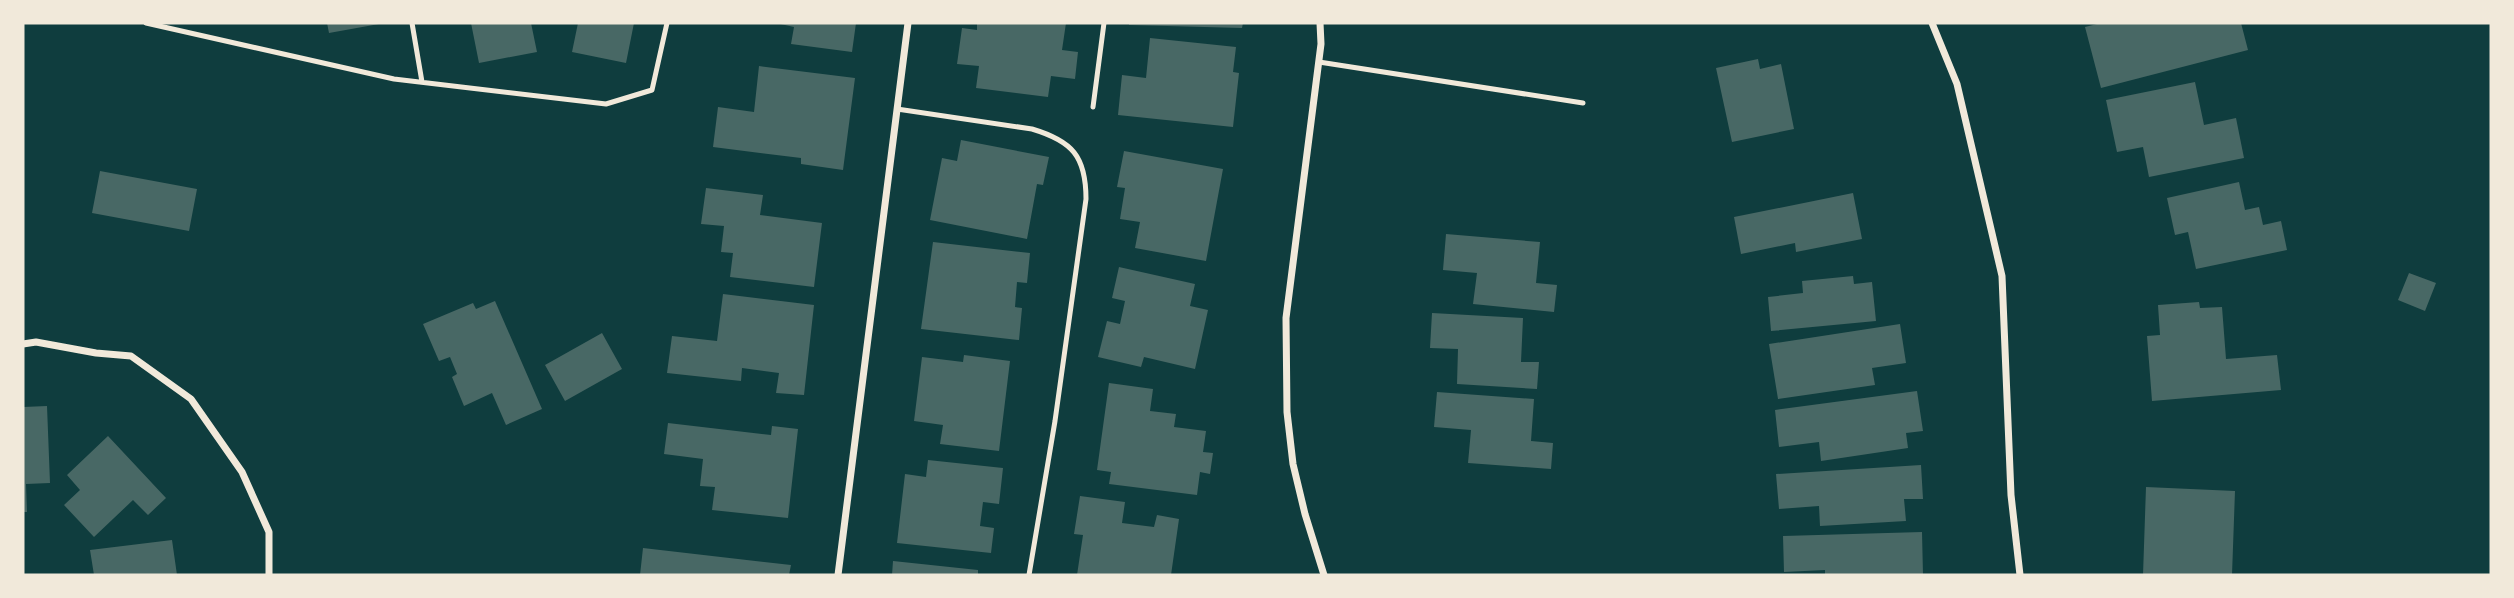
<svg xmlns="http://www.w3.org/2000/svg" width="2514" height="598" font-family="Mulish,sans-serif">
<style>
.building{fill:#486865}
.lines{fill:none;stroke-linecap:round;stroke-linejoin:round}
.service{stroke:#f1e9da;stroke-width:5}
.minor{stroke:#f1e9da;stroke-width:7}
</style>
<rect width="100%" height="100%" fill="#0f3d3e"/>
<path class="building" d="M327,23h52v1l-50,9z
M471,23h60l6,29 -58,11z
M578,23h56l-8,40 -54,-11z
M776,23h80l-4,29 -61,-8 3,-17z
M977,23h89l-4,27 16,2 -3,27 -24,-3 -3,21 -72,-9 3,-22 -22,-2 5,-36 15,2z
M1129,23h114l-1,5 -113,-3z
M2101,23h140l7,27 -147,38 -16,-61z
M1150,38l86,9 -3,25 6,1 -6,54 -115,-12 4,-40 24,3z
M1758,59l2,10 21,-5 13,65 -62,13 -16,-74z
M759,66l96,12 -12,92 -42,-6v-6l-88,-11 5,-40 36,5z
M2195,82l9,43 32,-7 8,40 -95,19 -6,-30 -26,5 -11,-52z
M961,140l88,17 -6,28 -6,-1 -10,55 -97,-19 12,-62 15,3z
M1124,151l99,18 -17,92 -71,-13 5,-26 -20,-3 5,-31 -8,-1z
M100,171l97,18 -8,42 -97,-18z
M2239,182l6,28 14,-3 4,18 18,-4 6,29 -91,19 -8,-37 -13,3 -8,-37z
M706,188l57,7 -3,20 62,8 -8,64 -84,-10 3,-24 -12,-1 3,-26 -23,-2z
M1853,193l9,46 -66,13 -1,-9 -54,11 -7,-37z
M1446,234l94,8 -4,41 21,2 -3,27 -81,-8 4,-31 -34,-3z
M933,242l97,11 -3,30 -10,-1 -2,25 7,1 -3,32 -98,-11z
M1119,267l76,17 -5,22 18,4 -13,59 -51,-12 -3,10 -43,-10 9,-36 13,3 5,-23 -13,-3z
M2409,273l27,10 -11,28 -27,-11z
M1853,276l1,8 18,-2 4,39 -105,10 -3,-34 35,-4 -1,-12z
M723,294l91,11 -10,90 -28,-2 3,-20 -37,-5 -1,13 -74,-8 5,-37 45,5z
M495,301l47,108 -36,16 -14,-32 -28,13 -12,-29 5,-3 -7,-17 -11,4 -16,-37 50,-21 3,6z
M2199,302l1,6 22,-1 4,52 51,-4 4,35 -129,11 -5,-65 13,-1 -2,-30z
M1432,313l91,5 -2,44h18l-2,27 -80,-5 1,-35 -28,-1z
M1900,324l6,39 -34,5 3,17 -97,14 -9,-55z
M602,333l20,36 -57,32 -20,-36z
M964,355l46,6 -11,90 -59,-7 3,-19 -29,-4 8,-64 41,5z
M1109,383l44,6 -3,22 26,3 -2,13 32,4 -3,21 10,1 -3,21 -10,-2 -3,23 -88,-11 2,-12 -14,-2z
M1917,391l6,40 -17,2 2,15 -87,13 -2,-19 -40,5 -4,-37z
M1437,392l97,7 -3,42 22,2 -2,26 -83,-6 3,-33 -37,-3z
M47,406l3,77 -24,1 1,28h-4v-105z
M668,423l103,12 1,-9 26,3 -10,89 -76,-8 3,-23 -15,-1 3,-27 -39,-5z
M108,436l58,62 -18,17 -15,-15 -39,37 -30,-32 16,-15 -13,-15z
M928,460l75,8 -4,36 -16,-2 -3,24 14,2 -3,25 -94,-10 8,-69 21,3z
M1921,465l2,34h-19l2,22 -86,5 -1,-20 -40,3 -3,-35z
M2146,487l89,4 -3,84h-89z
M1080,496l45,6 -3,21 32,4 3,-12 22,4 -8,56h-94l6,-40 -9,-1z
M1922,532l1,43h-98v-5l-41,2 -1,-36z
M172,540l5,35h-83l-4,-25z
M643,548l148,17 -2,10h-149z
M893,561l85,9v5h-86z"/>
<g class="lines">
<path class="service" d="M146,23l248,56 212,25 46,-14 15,-67
M412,23l10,59
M1319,62l264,41
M1093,107l11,-84
M897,109l135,20c40,12 54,27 54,70l-31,222 -26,154"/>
<path class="minor" d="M1320,23l1,21 -35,274 1,94 6,52 12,50 19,61
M1932,23l25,61 45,192 9,219 9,80
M23,344l13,-2 60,11 35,3 60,43 51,73 27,60v43
M838,575l70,-552"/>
</g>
<rect width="2514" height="598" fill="none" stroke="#f1e9da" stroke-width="49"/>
</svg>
